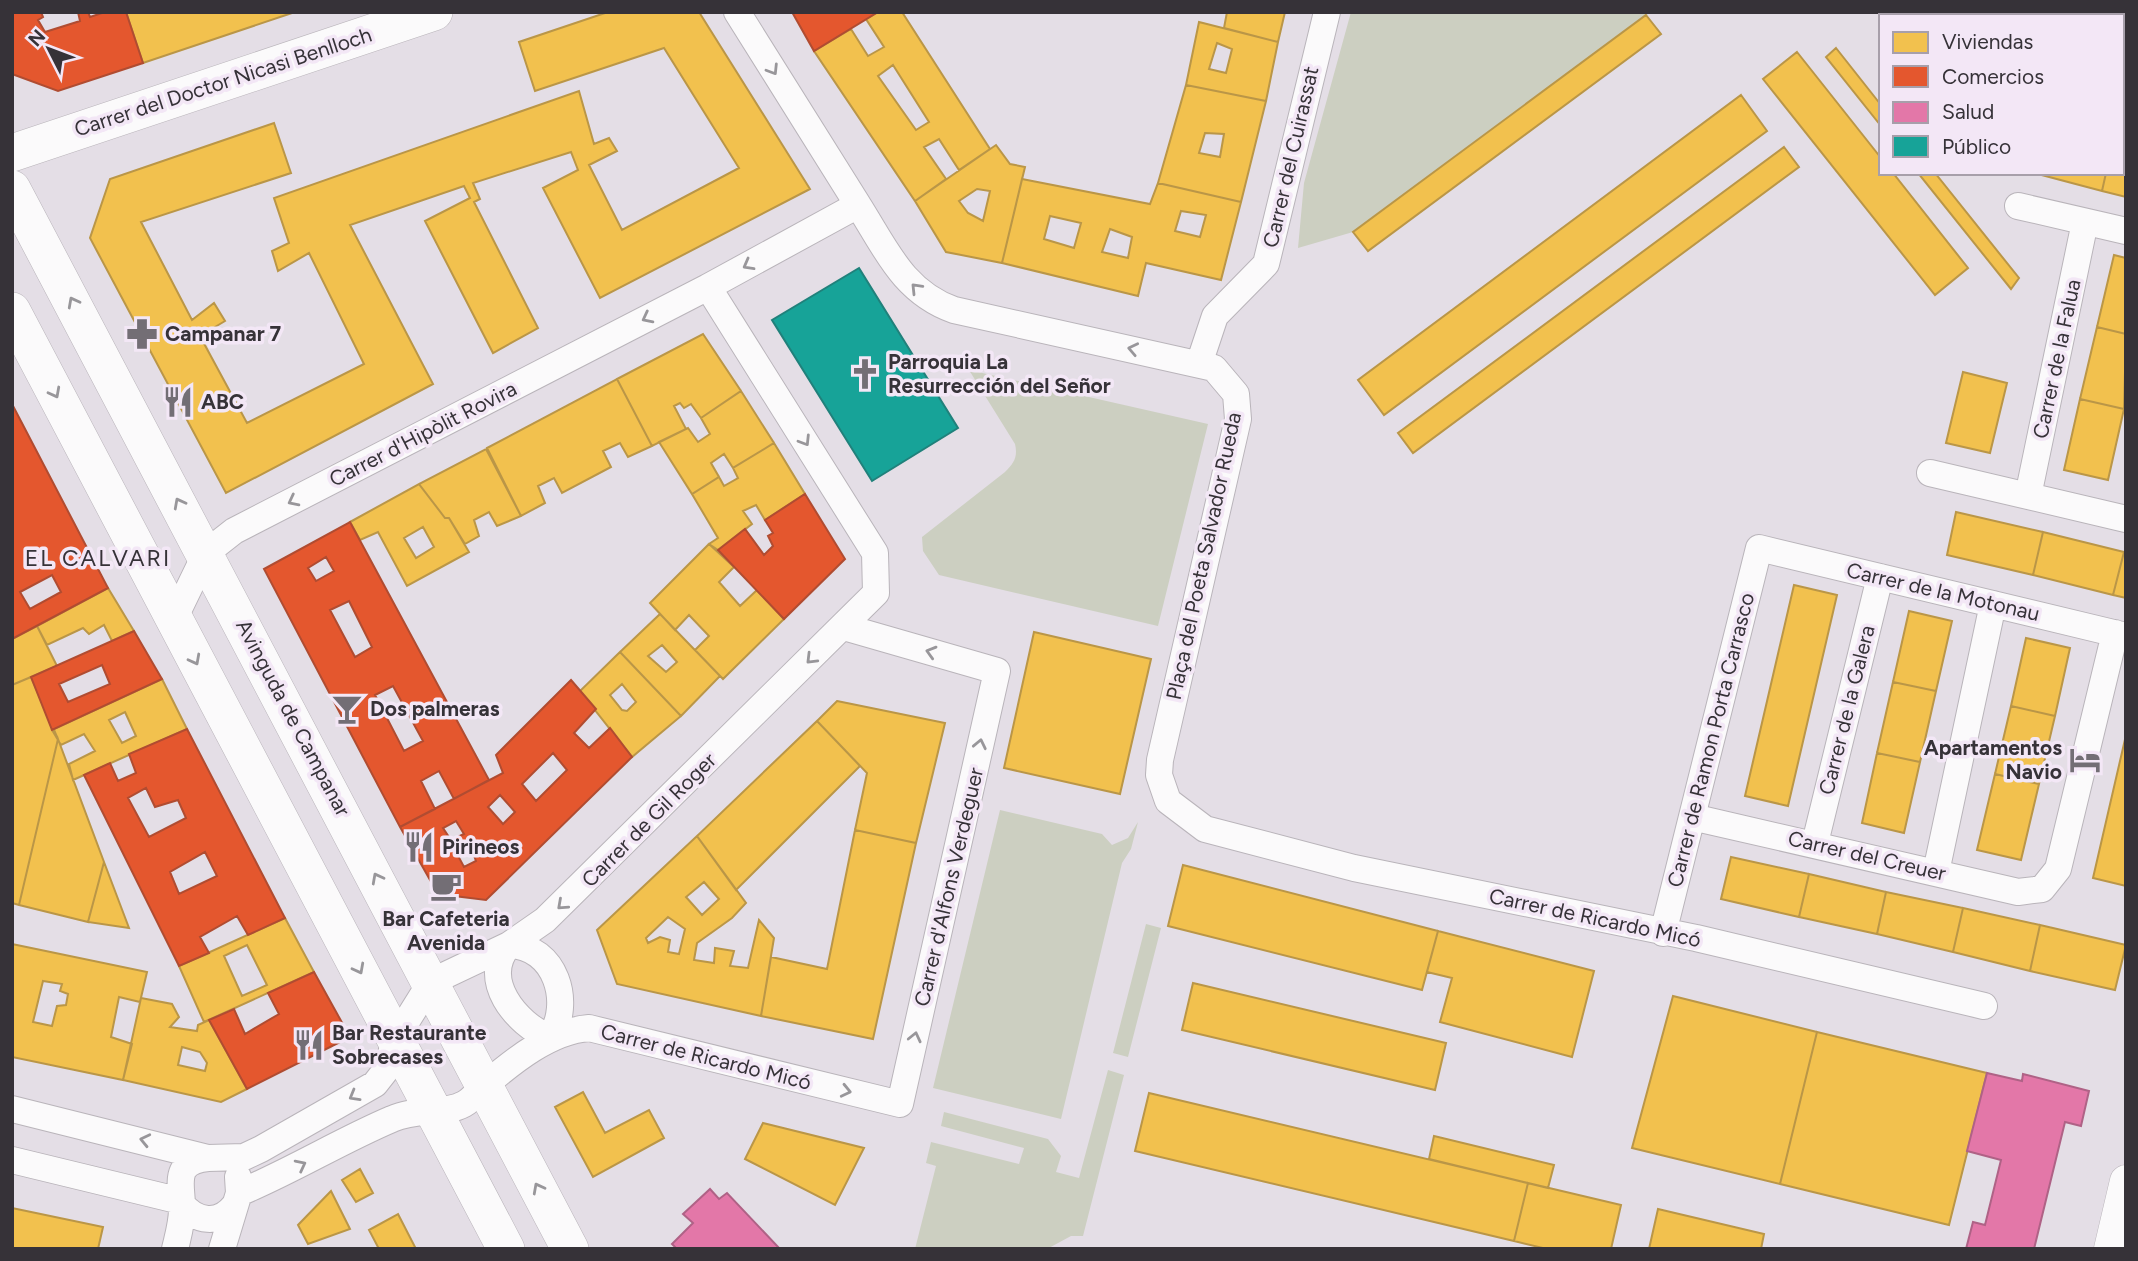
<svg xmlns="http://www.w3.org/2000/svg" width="2138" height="1261" font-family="Figtree,sans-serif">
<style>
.green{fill:#cccfc1}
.homes{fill:#f2c14e;stroke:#ba9647;stroke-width:2;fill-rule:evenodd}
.shops{fill:#e4572e;stroke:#b04c31;stroke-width:2;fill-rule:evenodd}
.health{fill:#e377a8;stroke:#af6286;stroke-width:2}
.public{fill:#17a398;stroke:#20817b;stroke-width:2}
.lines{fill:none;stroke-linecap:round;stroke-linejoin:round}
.minor-casing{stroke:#b9b4ba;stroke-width:28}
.tertiary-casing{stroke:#b9b4ba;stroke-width:33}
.secondary-casing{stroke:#b9b4ba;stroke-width:38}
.minor{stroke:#fbfafb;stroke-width:26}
.tertiary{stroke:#fbfafb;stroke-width:32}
.secondary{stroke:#fbfafb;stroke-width:37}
.oneway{stroke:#98969a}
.labels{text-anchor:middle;stroke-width:7;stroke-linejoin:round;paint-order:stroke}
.street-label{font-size:21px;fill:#363238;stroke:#f3e7f6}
.poi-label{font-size:21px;font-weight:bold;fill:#363238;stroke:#f3e7f6;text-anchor:start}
.neighbourhood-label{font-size:23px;letter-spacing:2px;fill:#363238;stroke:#f3e7f6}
</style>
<rect width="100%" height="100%" fill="#e4dee6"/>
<path class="green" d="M1351,12h300l-298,220 -55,16 6,-65z
M969,370l239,54 -50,202 -219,-51 -16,-24 -1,-14 83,-65c9,-9 13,-15 10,-28z
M1000,810l102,24 10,11 16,-7 10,-16 -7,27 -9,14 -61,256 -128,-31z
M1146,924l15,4 -33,129 -15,-4z
M1108,1070l16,5 -41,161h-12l-24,13h-132l21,-83 -10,-3 5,-21 88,22 5,-16 -83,-22 3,-14 104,27 13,17 -5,16 23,6z"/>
<path class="homes" d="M126,12h169l-152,51z
M608,12h91l111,177 -210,109 -57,-110 35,-18 -7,-18 -98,31 7,16 -6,3 64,126 -45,25 -68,-132 45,-23 -6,-12 -114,39 83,159 -207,109 -136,-255 20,-59 164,-56 17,50 -150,49 51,98 22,-17 11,18 -25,15 47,87 117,-59 -55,-111 -31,18 -6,-20 17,-8 -15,-45 305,-107 15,53 15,-6 8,13 -28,14 33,65 117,-62 -75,-120 -129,43 -16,-49z
M878,12h24l88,137 -31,21 -20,-31 -15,8 22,32 -31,22 -101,-150 37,-22 17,27 16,-9 -18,-28zM893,65l36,57 -13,8 -38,-54z
M1227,12h58l-7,30 -54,-14z
M1646,15l15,19 -293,217 -15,-19z
M1199,22l79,20 -12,59 -80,-16zM1217,43l15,6 -6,24 -17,-4z
M1836,48l45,57v21l-55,-69z
M1797,52l84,106v15h12l75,95 -33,27 -172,-216z
M1186,85l80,16 -25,101 -83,-19zM1205,133l19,1 -4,23 -21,-4z
M1741,95l26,36 -383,284 -26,-35z
M996,145l14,19 15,3 -23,96 -56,-11 -31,-51zM977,189l13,2 -7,30 -15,-8 -9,-12z
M1784,147l15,20 -386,286 -15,-20z
M2122,150l4,1v46l-24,-6 4,-18h16z
M1918,173h17l84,105 -8,11z
M2034,173h72l-4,18z
M1022,179l128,25 8,-21 83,19 -20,78 -75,-17 -8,33 -136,-33zM1181,211l25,4 -6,22 -25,-6zM1050,216l31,7 -7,25 -30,-9zM1110,229l22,8 -4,21 -26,-6z
M2114,255l12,3v76l-29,-7z
M2097,327l29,7 -2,75 -44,-10z
M703,334l38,57 -40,27 -10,-14 -7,4 -4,-5 -6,3 12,23 -34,17 -35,-67z
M1963,372l44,11 -17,70 -44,-10z
M617,379l35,67 -24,11 -8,-14 -17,8 8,16 -49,26 -8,-15 -16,8 7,17 -24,13 -34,-68z
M741,391l33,52 -41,25 -9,-14 -13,9 8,14 -27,17 -33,-52 29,-14 10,14 12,-8 -9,-16z
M2080,399l44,10 -16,71 -44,-10z
M774,443l31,51 -40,26 -9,-15 -13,6 9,13 -34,26 -9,-6 9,-6 -26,-44 27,-17 5,9 14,-8 -5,-10z
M486,449l35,67 -24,10 -8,-14 -15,8 5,16 -14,8 -16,-26h-4l-26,-34z
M419,484l26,34h4l20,34 -62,34 -29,-54 -18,8 -10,-18zM423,527l11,20 -18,11 -12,-20z
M1956,512l87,20 -10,43 -86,-20z
M2043,532l81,20 -11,43 -80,-20z
M709,544l25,23 -15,15 21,24 17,-16 27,29 -61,60 -28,-29 14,-14 -20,-21 -14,15 -25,-27z
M2124,552h2v46l-13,-3z
M1794,585l43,10 -49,211 -43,-10z
M108,588l26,43 -22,10 -8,-16 -15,9 -6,-6 -36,17 -10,-19z
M1909,611l43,10 -16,70 -43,-9z
M660,614l60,62 -39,40 -61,-64zM662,645l15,17 -11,10 -18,-16z
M37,626l20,40 -45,19v-46z
M1034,632l117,27 -31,135 -116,-26z
M2026,638l44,10 -15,68 -44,-10z
M620,652l61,64 -49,41 -52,-66zM622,684l14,18 -9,9 -5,-1 -12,-15z
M31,677l27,62 -39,166 -7,-2v-218z
M162,679l25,50 -114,51 -4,-16 26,-13 -11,-17 -23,11 -9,-15zM125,712l11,24 -14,7 -13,-23z
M1893,682l43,9 -16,71 -43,-9z
M837,701l108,22 -29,120 -61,-13 12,-57 -50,-52z
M2011,706l44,10 -16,68 -44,-10z
M817,721l43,45 -124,124 -39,-54z
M2126,735v151l-33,-8z
M58,739l46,123 -16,60 -69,-17z
M1877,753l43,9 -16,71 -42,-10z
M1995,774l44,10 -18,76 -44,-10z
M855,830l61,13 -43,196 -112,-23 10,-59 56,12z
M697,836l49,67 -14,15 -35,25 -3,17 20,3 1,-15 19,3 -4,15 18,2 11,-48 15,18 -13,78 -144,-32 -20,-54zM704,882l15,17 -17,16 -16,-18zM668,917l17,12 -6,25 -11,-2 2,-12 -10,-3 -12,6 -2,-5z
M1731,857l78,17 -10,43 -78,-18z
M104,862l25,66 -41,-6z
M1183,865l255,66 -16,59 -254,-64z
M1809,874l77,18 -9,42 -78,-17z
M1886,892l77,16 -10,44 -76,-18z
M1963,908l77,17 -10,46 -77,-19z
M285,918l29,54 -110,50 -25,-56zM247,945l20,40 -25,11 -18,-40z
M2040,925l86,20 -11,45 -85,-19z
M1438,931l156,40 -22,86 -132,-35 12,-44 -25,-6z
M12,944l135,28 -7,30 -21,-5 -8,40 21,7 -9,36 -111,-23zM43,981l19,3 -2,7 8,3 -2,11 -9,1 -5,20 -19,-4z
M1193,983l253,60 -11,47 -253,-60z
M1673,996l144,36 -37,152 -148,-36z
M141,998l31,6 7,13 -9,10 27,4 1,-6 11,-5 38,69 -26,13 -98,-22zM182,1047l18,5 7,11 -2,8 -27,-6z
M1817,1032l170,41 -38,152 -169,-41z
M583,1092l22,41 44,-23 15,28 -71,39 -38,-70z
M1149,1093l379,90 -14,58 -379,-90z
M763,1123l101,25 -29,57 -90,-46z
M1434,1136l120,29 -6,23 -119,-29z
M360,1169l13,24 -17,9 -14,-22z
M1528,1183l93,22 -10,44h-64l-33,-8z
M331,1191l19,38 -42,15 -10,-19z
M12,1208l91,19 -5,22h-86z
M1658,1209l106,25 -3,15h-112z
M398,1214l18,35h-37l-10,-19z"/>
<path class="shops" d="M12,12h29l2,5 -5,3 7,12 35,-11 -2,-9h10l2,5 15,-5h21l17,51 -85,28 -46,-17z
M792,12h86l-64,39z
M12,404l96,184 -96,51zM52,575l9,17 -31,17 -10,-17z
M805,494l40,65 -61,60 -66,-69 27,-21 19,26 9,-9 -5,-10 5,-3 -8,-13z
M350,522l139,258 -35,19 -15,-28 -18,10 14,28 -35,18 -136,-258zM326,557l8,14 -18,10 -8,-13zM349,601l23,46 -17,10 -25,-47zM393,686l30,55 -19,10 -29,-56z
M134,631l28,48 -110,51 -21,-53zM102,665l8,19 -42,18 -9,-18z
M571,680l25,29 -22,24 15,15 21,-20 22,29 -146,143 -48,-6 -38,-67 103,-54 -7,-18zM553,753l14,17 -31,31 -14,-17zM500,795l15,17 -12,12 -15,-17zM456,821l8,13 -13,6 -8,-12zM470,845l6,16 -12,6 -8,-15z
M187,729l98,189 -37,17 -11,-19 -37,21 9,16 -30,13 -95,-191 26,-12 8,18 18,-8 -7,-19zM146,788l9,19 23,-7 8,18 -37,19 -21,-39zM205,852l12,24 -38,18 -9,-22z
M314,972l36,65 -103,52 -38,-69 25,-11 11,25 34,-20 -11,-21z"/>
<path class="health" d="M1987,1073l35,8 1,-7 66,17 -8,35 -16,-4 -31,127h-68l7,-27 12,3 16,-65 -34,-9z
M710,1189l9,10 8,-6 53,56h-103l-5,-5 21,-21 -10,-9z"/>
<path class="public" d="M859,268l99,160 -86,53 -100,-161z"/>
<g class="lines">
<defs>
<path id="minor" d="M737,12l121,193
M2018,206l108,25
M1199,364l16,-48 51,-52 61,-252
M1930,473l196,46
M2028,496l57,-274
M174,619l32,-66 28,-22 474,-244
M1692,817l326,75 24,-3 16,-20 57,-236
M1815,843l65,-266
M1936,872l57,-268
M1663,933l96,-385 367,88
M509,945c47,1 64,58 41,93 -34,-14 -71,-59 -41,-93z
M12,1109l196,49 36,-1 17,-8 114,-65 11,-14 10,-32 35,-56 78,-37 36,-25 331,-327 -1,-40 -167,-266 150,-82c28,44 45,87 96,105l260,58 22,26 2,25 -78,341 -1,15 9,26 37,28 149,39 342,70 288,68
M12,1160l169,41
M239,1193c53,-22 101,-52 153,-74 24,-11 52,-4 72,-15 8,-4 13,-12 20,-18 29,-25 66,-55 105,-58l311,76 97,-433 -153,-44
M182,1204c14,18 37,21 52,2
M175,1249c3,-13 7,-26 7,-40 1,-22 -12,-47 26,-51
M222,1249l17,-56 -1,-16"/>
<path id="tertiary" d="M2110,1249l16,-68"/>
<path id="secondary" d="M1922,12l14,4
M2122,61l4,1
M12,153l422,-141
M12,189l558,1060
M12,311l494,938"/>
</defs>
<use href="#minor" class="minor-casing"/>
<use href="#tertiary" class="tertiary-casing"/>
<use href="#secondary" class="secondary-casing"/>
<use href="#minor" class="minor"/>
<use href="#tertiary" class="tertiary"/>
<use href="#secondary" class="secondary"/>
</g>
<defs><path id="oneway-chevron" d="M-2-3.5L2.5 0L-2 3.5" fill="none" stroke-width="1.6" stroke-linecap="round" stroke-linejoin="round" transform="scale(1.75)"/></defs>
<g class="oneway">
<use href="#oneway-chevron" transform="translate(773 70) rotate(58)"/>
<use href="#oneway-chevron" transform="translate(748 265) rotate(151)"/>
<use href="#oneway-chevron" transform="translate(916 288) rotate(-134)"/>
<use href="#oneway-chevron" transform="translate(73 302) rotate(-118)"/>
<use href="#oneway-chevron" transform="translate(647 318) rotate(153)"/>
<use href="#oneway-chevron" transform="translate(1133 349) rotate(-168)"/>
<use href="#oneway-chevron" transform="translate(55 393) rotate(62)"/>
<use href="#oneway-chevron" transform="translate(805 441) rotate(58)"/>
<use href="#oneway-chevron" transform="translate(293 501) rotate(153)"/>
<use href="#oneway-chevron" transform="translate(179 503) rotate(-118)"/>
<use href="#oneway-chevron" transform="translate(931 652) rotate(-164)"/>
<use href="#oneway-chevron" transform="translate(811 659) rotate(135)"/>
<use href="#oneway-chevron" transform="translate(195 660) rotate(62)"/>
<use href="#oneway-chevron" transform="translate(980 744) rotate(-78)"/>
<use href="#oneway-chevron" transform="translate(377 878) rotate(-118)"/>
<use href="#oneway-chevron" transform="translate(562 905) rotate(138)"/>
<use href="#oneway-chevron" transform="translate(359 969) rotate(62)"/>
<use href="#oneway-chevron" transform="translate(915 1037) rotate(-77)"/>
<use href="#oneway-chevron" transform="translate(846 1091) rotate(13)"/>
<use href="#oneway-chevron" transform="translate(354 1096) rotate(150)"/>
<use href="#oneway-chevron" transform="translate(145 1140) rotate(-167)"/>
<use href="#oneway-chevron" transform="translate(301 1165) rotate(-27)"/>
<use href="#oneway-chevron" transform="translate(538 1188) rotate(-118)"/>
</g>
<defs>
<symbol id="pharmacy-bare" viewBox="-9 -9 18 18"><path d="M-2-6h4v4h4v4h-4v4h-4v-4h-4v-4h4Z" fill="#736e75" stroke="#f3e7f6" stroke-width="2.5" paint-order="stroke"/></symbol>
<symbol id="church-bare" viewBox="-9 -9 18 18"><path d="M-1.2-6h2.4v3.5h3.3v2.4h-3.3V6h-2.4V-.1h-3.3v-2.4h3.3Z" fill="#736e75" stroke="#f3e7f6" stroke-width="2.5" paint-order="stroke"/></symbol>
<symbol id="restaurant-bare" viewBox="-9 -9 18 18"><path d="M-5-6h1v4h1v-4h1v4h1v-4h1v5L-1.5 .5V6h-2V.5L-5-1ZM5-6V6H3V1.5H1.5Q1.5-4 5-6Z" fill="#736e75" stroke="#f3e7f6" stroke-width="2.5" paint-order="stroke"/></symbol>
<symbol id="bar-bare" viewBox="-9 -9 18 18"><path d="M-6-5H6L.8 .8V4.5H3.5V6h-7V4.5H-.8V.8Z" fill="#736e75" stroke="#f3e7f6" stroke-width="2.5" paint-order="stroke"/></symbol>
<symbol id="hotel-bare" viewBox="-9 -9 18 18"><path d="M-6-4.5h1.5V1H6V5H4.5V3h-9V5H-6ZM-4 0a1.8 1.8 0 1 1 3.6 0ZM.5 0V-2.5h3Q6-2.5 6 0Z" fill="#736e75" stroke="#f3e7f6" stroke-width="2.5" paint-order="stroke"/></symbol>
<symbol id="cafe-bare" viewBox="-9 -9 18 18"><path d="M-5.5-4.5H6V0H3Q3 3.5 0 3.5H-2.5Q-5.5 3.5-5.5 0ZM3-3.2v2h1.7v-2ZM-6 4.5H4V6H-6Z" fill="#736e75" stroke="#f3e7f6" stroke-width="2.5" paint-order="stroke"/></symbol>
</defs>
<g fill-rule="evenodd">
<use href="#pharmacy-bare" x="120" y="312" width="44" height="44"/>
<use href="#church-bare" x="843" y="352" width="44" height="44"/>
<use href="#restaurant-bare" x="156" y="380" width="44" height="44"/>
<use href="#bar-bare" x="325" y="687" width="44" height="44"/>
<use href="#hotel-bare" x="2063" y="738" width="44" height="44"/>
<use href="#restaurant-bare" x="397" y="825" width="44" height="44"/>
<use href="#cafe-bare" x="424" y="864" width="44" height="44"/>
<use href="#restaurant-bare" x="287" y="1023" width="44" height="44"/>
</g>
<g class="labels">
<g class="street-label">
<text transform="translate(223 82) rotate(-18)" y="7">Carrer del Doctor Nicasi Benlloch</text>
<text transform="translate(1291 157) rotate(-77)" y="7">Carrer del Cuirassat</text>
<text transform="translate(2057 359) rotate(-78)" y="7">Carrer de la Falua</text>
<text transform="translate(423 434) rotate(-27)" y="7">Carrer d'Hipòlit Rovira</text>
<text transform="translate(1204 556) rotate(-78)" y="7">Plaça del Poeta Salvador Rueda</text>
<text transform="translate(1943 592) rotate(13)" y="7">Carrer de la Motonau</text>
<text transform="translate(1847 710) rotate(-76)" y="7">Carrer de la Galera</text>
<text transform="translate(293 718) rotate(62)" y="7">Avinguda de Campanar</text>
<text transform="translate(1711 740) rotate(-76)" y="7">Carrer de Ramon Porta Carrasco</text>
<text transform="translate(649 820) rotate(-45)" y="7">Carrer de Gil Roger</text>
<text transform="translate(1867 856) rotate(13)" y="7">Carrer del Creuer</text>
<text transform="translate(949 887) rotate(-77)" y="7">Carrer d'Alfons Verdeguer</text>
<text transform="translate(1595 918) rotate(12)" y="7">Carrer de Ricardo Micó</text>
<text transform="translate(706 1057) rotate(14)" y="7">Carrer de Ricardo Micó</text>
</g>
<g class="poi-label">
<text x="165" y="341">Campanar 7</text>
<text x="888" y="369">Parroquia La<tspan x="888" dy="24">Resurrección del Señor</tspan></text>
<text x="201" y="409">ABC</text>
<text x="370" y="716">Dos palmeras</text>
<text x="2062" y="755" text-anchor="end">Apartamentos<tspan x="2062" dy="24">Navio</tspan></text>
<text x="442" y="854">Pirineos</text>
<text x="446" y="926" text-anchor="middle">Bar Cafeteria<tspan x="446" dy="24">Avenida</tspan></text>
<text x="332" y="1040">Bar Restaurante<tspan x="332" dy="24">Sobrecases</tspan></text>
</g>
<g class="neighbourhood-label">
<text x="98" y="566">EL CALVARI</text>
</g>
</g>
<rect width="2138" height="1261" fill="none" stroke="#363238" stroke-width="28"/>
<rect x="1879" y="14" width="245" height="161" fill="#f3e7f6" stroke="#a79faa" stroke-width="2"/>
<rect x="1893" y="32" width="35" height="21" fill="#f2c14e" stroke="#a79faa" stroke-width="2"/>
<text x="1942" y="49" font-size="21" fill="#363238">Viviendas</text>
<rect x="1893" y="66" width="35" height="21" fill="#e4572e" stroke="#a79faa" stroke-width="2"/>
<text x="1942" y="84" font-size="21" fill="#363238">Comercios</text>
<rect x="1893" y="102" width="35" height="21" fill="#e377a8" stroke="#a79faa" stroke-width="2"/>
<text x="1942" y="119" font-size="21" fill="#363238">Salud</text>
<rect x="1893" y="136" width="35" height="21" fill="#17a398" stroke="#a79faa" stroke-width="2"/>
<text x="1942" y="154" font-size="21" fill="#363238">Público</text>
<g transform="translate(49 49) rotate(312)" stroke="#f3e7f6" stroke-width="5" paint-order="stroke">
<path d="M0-5L12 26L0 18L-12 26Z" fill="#363238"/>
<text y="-10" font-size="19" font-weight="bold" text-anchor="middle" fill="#363238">N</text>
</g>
</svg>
